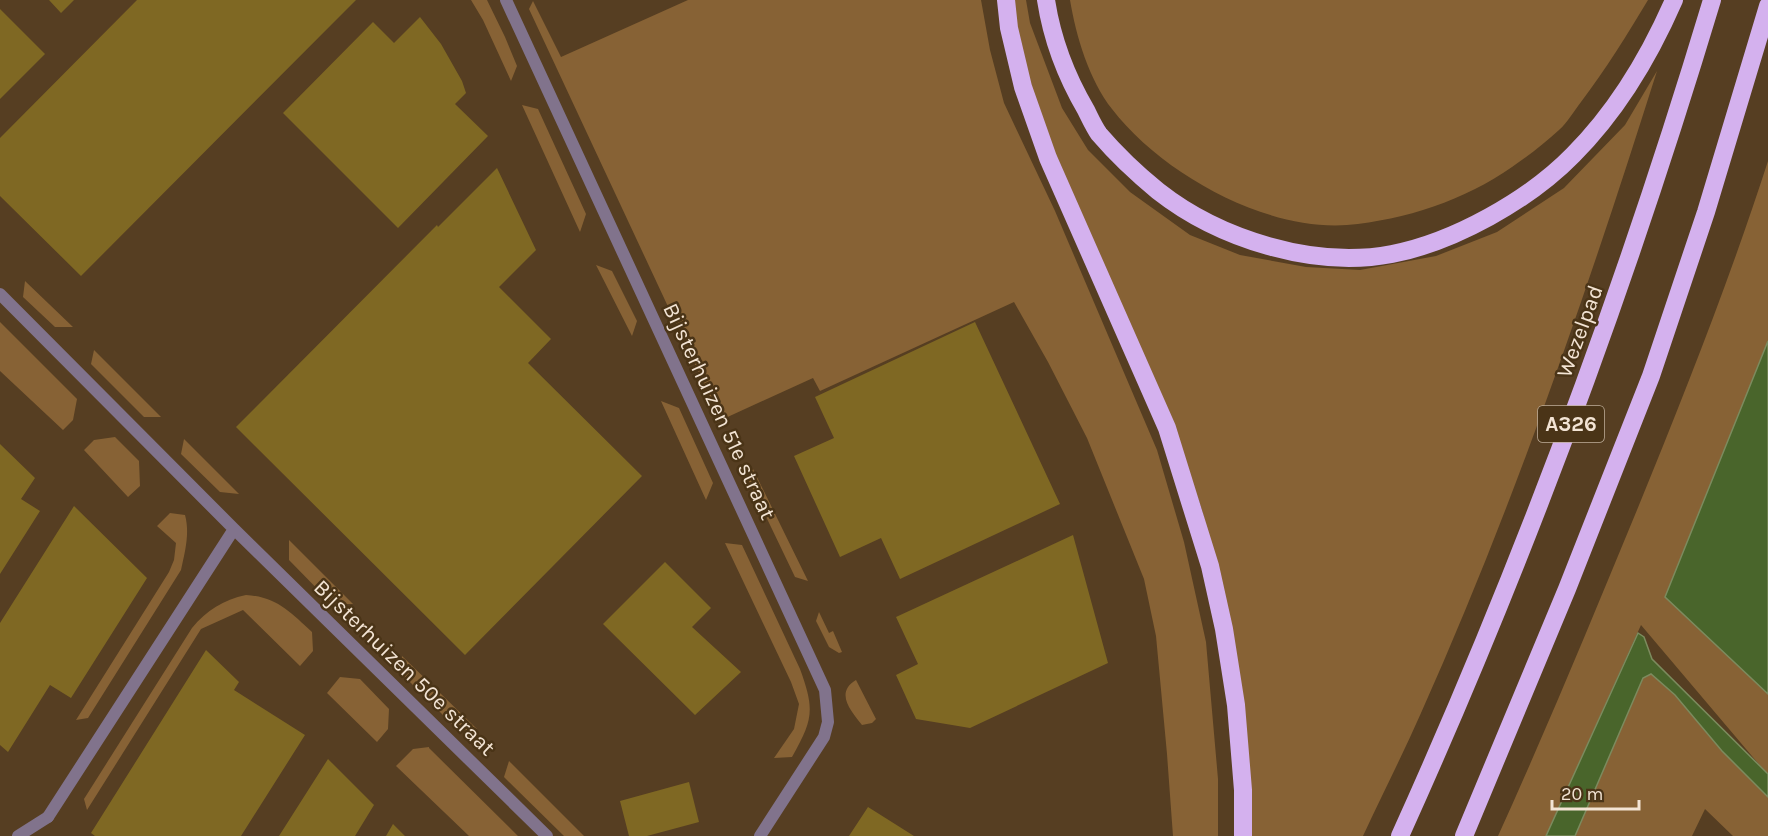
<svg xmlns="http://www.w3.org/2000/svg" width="1768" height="836" font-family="Karla,sans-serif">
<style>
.green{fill:#876235}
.water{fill:#49652b;stroke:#7c8b5e;stroke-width:1.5}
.building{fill:#7f6823}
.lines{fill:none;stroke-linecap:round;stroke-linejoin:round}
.lane{stroke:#81738c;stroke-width:12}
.street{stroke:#81738c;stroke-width:12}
.highway{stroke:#d4b1ee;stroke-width:18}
.labels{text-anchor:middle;stroke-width:5;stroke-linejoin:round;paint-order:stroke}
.shield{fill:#4a3417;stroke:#c0af9b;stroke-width:1.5}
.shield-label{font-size:21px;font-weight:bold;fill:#f3e4d4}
.street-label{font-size:22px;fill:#f3e4d4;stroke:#4a3417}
</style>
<rect width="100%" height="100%" fill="#563e22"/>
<path class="green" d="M471,0h16l18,37 12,29 -6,15 -28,-61z
M688,0h293l9,50 14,53 51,108 102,239 27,92 22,100 12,137v57h-45l-6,-82 -11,-118 -12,-57 -57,-141 -39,-76 -34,-60 -194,89 -7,-13 -92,42 -192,-411 4,-8 28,56z
M1014,0h12l4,23 32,85 26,42 42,42 60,43 50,20 66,12 54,3 76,-14 61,-24 67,-44 61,-63 32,-54c-69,218 -143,434 -236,642 -18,41 -39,82 -58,123h-112l-25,-230 -24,-96 -31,-89 -133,-296 -22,-82z
M1070,0h578c-21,35 -42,69 -67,102 -7,9 -14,21 -22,28 -14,13 -31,26 -47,37 -47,33 -107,53 -165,58 -82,6 -186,-52 -235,-116 -23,-29 -36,-73 -42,-109z
M522,105l16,4 48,105 -6,18z
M1768,161v614l-127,-150 -95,211h-48c49,-108 94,-217 139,-326 47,-115 93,-231 131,-349z
M596,265l16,6 25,50 -5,15z
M25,281l48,46h-18l-32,-30z
M0,322l77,77 -4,21 -10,10 -63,-59z
M94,350l67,67h-17l-53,-53z
M661,401l18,7 34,75 -7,17z
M115,437l24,24 1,25 -12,11 -44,-47 10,-10z
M184,439l55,55 -19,-2 -39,-38z
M753,469l55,112 -13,-4 -47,-98z
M170,513l15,2c5,18 0,37 -4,55l-93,148 -12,2 93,-148 5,-12 2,-17 -19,-17z
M289,540l64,64h-21l-43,-44z
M725,543l17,2 58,124c15,41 13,51 -8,88l-18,1 20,-29 5,-25 -8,-22z
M246,595c31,2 44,17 66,37l1,19 -13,15 -57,-56 -42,19 -114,181 -3,-11 108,-171c15,-18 31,-28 54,-33z
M819,612l10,21 4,-2 9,21 -3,1 -10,-6 -13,-26z
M402,656l75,73 -18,2 -57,-57z
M1651,674l24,21 46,55 47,47v39h-35l-28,-27 -13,27h-117l68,-158z
M340,677l20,2 29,30 -1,20 -11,13 -50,-49z
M856,680l20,39 -4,4 -10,2c-10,-13 -28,-32 -6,-45z
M429,747v1l89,88h-49l-73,-70 17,-17z
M509,761l75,75h-20l-60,-59z"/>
<path class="water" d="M1768,341v353l-103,-97z
M1638,633l6,4 8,22 116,115v23l-46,-46 -47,-56 -24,-21 -8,4 -68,158h-29z"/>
<path class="building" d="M49,0h25l-13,13z
M137,0h219l-275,276 -81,-80v-58z
M0,9l45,45 -45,45z
M420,17l21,27 21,37 4,12 -11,11 33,32 -90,92 -115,-115 90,-91 21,21z
M497,168l39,82 -37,37 52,52 -23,24 114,113 -177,179 -229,-228 201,-202 1,2z
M975,322l85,182 -160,75 -19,-41 -41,19 -46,-101 40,-18 -19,-41z
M0,444l35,34 -14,21 19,12 -40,63z
M74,506l73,72 -76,120 -21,-13 -42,67 -8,-7v-122z
M1073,535l35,128 -138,65 -54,-9 -20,-44 22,-11 -22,-47z
M665,562l46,46 -19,19 49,45 -46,43 -92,-91z
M206,650l33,32 -5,8 71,45 -64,101h-146l-4,-3z
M328,759l46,46 -19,31h-76z
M689,782l10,40 -52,14h-18l-9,-35z
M868,807l46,29h-65z
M393,824l12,12h-19z"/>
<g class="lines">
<path class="lane" d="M18,836l30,-19"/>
<path class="street" d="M506,0l319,690 3,32 -4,15 -64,99
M0,294l234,235 313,307
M48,817l186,-288"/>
<path class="highway" d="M1006,0l3,28 14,59 25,71 119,270 43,138 14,63 12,76 7,85v46
M1046,0c6,39 20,76 40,110 4,8 8,17 13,24 18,21 37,39 59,57 61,48 156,78 234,63 62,-12 137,-54 181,-99 43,-43 77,-100 101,-155
M1400,836c123,-272 226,-550 312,-836
M1464,836l103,-247 84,-213 55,-164 62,-206"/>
</g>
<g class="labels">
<rect class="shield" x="1538" y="406" width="66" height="36" rx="4.5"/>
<g class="shield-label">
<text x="1571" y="431">A326</text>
</g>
<g class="street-label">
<text transform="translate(1579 331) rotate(-70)" y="8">Wezelpad</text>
<text transform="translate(720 411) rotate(65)" y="8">Bijsterhuizen 51e straat</text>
<text transform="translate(405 667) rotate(44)" y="8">Bijsterhuizen 50e straat</text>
</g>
</g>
<path d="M1552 800v9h87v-9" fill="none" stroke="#f3e4d4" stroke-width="3"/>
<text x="1561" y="800" font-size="18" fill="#f3e4d4" stroke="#4a3417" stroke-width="4.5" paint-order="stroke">20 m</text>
</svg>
